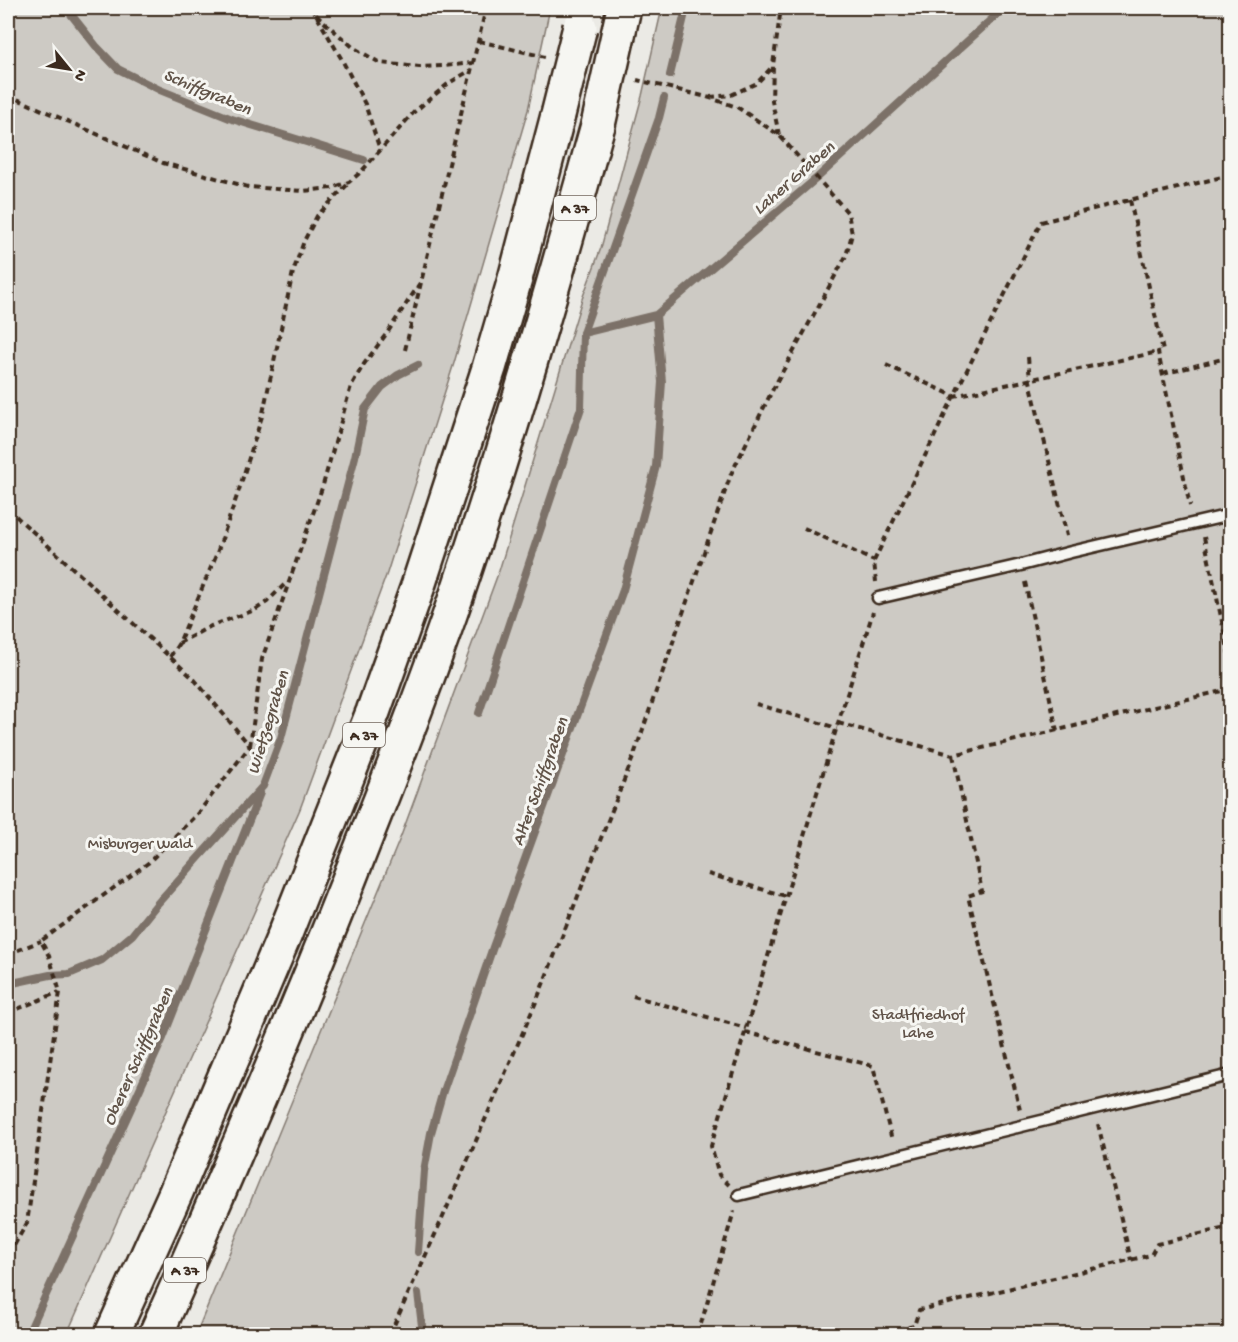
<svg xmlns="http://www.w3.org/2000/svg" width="1238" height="1342" font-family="'Gochi Hand',sans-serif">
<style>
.green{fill:#cdcac4;stroke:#847a71;stroke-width:1.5}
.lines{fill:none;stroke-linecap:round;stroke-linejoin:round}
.stream{stroke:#7c7167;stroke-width:8}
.service-casing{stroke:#3b2a1e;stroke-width:15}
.motorway-casing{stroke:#3b2a1e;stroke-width:38}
.path{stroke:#3b2a1e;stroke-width:4;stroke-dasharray:6 4.5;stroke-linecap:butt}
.service{stroke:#f6f6f2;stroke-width:10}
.motorway{stroke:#f6f6f2;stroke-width:33}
.motorway-bridge-casing{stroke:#3b2a1e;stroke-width:38;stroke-linecap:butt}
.motorway-bridge{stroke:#f6f6f2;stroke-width:33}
.labels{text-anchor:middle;stroke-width:6;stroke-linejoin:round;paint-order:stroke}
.shield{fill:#f6f6f2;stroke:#73675e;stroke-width:1.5}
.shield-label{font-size:15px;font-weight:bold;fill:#3b2a1e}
.park-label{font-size:16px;fill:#605248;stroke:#f6f6f2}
.water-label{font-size:18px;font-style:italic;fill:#615449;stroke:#f6f6f2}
</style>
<rect width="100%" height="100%" fill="#ebeae5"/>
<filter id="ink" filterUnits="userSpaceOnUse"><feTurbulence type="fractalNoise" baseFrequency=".0167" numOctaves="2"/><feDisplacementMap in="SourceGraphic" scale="12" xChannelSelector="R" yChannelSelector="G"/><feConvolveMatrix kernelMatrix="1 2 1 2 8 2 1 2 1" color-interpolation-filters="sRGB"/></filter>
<g filter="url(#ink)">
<path class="green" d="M8,8h542l-22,102 -74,253 -67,210 -87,236 -233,525h-59z
M662,8h568v1326h-1034l205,-498 98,-265 83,-272 19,-51 41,-152z"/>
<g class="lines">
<path class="stream" d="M66,8l30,38 22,23 42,21 72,29 132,41
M670,75l14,-58
M583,333l73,-18 162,-138 186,-169
M479,713l102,-305 2,-75 76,-215 5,-20
M8,984l42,-9 19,-1 33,-14 30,-25 25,-31 106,-118 18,-48 74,-281 10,-48 17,-22 16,-12 20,-10
M418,1252l6,-81 7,-38 12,-42 50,-144 130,-357 33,-124 6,-84 -6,-67
M418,1293l5,41
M28,1334l135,-296 97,-245"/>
<defs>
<path id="service" d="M878,598l143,-33 50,-13 159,-37
M739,1195l491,-120"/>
<path id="motorway" d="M618,35l6,-27
M112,1334l64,-142 109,-258 88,-222 45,-126 71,-218 26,-89 43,-164
M156,1334c73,-163 144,-328 209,-495 32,-80 63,-161 91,-242 53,-156 98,-313 142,-472"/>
</defs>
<use href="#service" class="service-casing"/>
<use href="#motorway" class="motorway-casing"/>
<path class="path" d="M312,8l29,50 24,46 15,46
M316,15l38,33 26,15 39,4 25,-1 29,-3
M479,41l66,16
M8,95l155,68 85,24 55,4 29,-3 17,-6 12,-10 53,-60 35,-29 22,-13
M710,97l21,-2 26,-12 16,-17
M779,135l-7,-34 1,-36 8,-57
M1130,200l33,151 -5,1 32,154
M405,350l81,-342
M1028,357l2,24 37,155
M886,365l68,31 204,-44
M1163,374l67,-17
M8,509l186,170 56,67 -52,67 -50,50 -107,78 8,15 11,36 -33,231 -19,33
M804,528l70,33
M1204,537l26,122
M876,582l-2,-21 80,-165 87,-174 189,-47
M1025,582l32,149
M179,643l32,-17 44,-16 12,-8 19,-19
M170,657l9,-14 38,-90 21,-60 25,-80 30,-141 11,-31 13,-25 30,-31
M756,704l81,24
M838,723l115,32 277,-66
M250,746l12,-87 61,-174 28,-99 13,-22 23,-31 35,-53
M953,755l29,136 -14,5 52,214
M708,874l78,22
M8,954l33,-13
M633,996l113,32
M8,1013l51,-21
M745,1032l128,34 19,74
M1098,1124l33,136
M729,1185l-10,-10 -8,-29 127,-423 35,-111
M390,1334l53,-117 93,-215 98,-247 97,-281 42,-85 73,-133 6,-22 -4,-21 -69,-78 -42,-28 -30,-10 -70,-17
M698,1334l36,-123
M877,1334l37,-8 5,-16 232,-55 6,-11 73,-17"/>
<use href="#service" class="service"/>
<use href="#motorway" class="motorway"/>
<defs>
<path id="motorway-bridge" d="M558,115l22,-88
M598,125l20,-90"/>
</defs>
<use href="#motorway-bridge" class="motorway-bridge-casing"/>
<use href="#motorway-bridge" class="motorway-bridge"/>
</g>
</g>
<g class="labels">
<g class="shield">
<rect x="554" y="196" width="42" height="24" rx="4.5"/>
<rect x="343" y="723" width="42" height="24" rx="4.5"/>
<rect x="164" y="1258" width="42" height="24" rx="4.5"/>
</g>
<g class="shield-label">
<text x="575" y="213">A 37</text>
<text x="364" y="740">A 37</text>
<text x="185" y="1275">A 37</text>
</g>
<g class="park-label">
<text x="140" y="848">Misburger Wald</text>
<text x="918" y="1019">Stadtfriedhof<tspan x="918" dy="18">Lahe</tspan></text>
</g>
<g class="water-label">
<text transform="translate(208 91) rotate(23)" y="6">Schiffgraben</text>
<text transform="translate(793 177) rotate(-41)" y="6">Laher Graben</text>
<text transform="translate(267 722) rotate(-73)" y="6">Wietzegraben</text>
<text transform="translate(539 781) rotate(-70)" y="6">Alter Schiffgraben</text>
<text transform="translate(137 1056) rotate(-66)" y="6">Oberer Schiffgraben</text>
</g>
</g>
<rect width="1238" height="1342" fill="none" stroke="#f6f6f2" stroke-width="30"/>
<rect x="15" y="15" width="1208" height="1312" fill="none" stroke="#3b2a1e" stroke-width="2" filter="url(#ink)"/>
<g transform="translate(69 69) rotate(120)" stroke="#f6f6f2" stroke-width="4.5" paint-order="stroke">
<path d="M0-4.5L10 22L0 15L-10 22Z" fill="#3b2a1e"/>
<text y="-9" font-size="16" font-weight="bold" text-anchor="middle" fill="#3b2a1e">N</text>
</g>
</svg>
